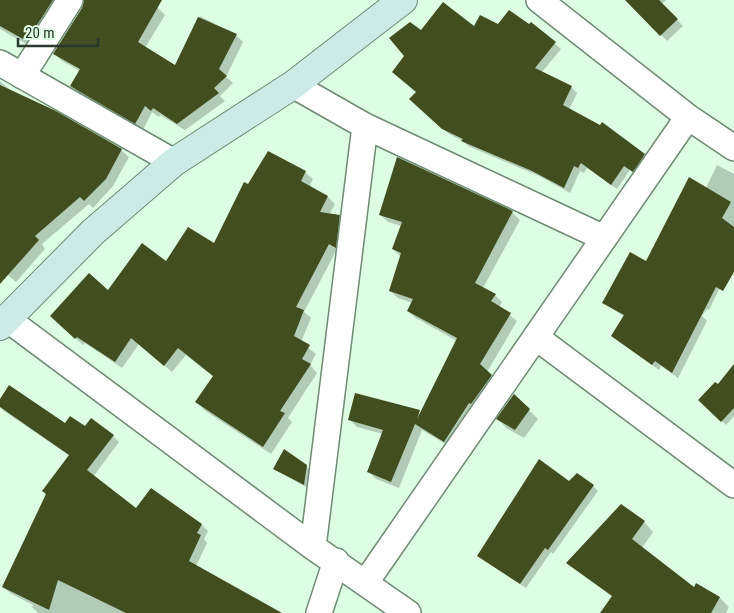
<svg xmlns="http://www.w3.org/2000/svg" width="734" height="613" font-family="'Roboto Condensed',sans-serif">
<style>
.shadow{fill:#0003}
.building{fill:#424e1f}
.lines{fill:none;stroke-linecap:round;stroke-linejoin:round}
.street-casing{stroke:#6e8b74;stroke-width:28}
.secondary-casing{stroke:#6e8b74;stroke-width:30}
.street{stroke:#fff;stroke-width:25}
.secondary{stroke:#ccebe6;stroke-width:28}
</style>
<rect width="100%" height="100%" fill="#defee4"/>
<path class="shadow" d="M0,0h66l-31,49 -35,-20z
M89,0h53l16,8 7,7 -20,33 31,19 24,-51 36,19 7,7 -17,35 7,6 -13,13 5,5 -40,29 -25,-15 -1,2 -7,-5 -9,18 -64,-37 -7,-7 8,-15 -18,-10 -7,-7z
M627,0h39l-4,4 21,22 -16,15z
M531,24l30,25 -20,24 30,14 6,6 -8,17 81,50 -12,16 -8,-6 -13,19 -30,-21 -3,5 -4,-2 -10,22 -31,-17 -71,-30 -5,-5 -14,-7 -33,-29 6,-73 76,-6h31z
M0,81l9,8 112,61 8,7 -16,29 -20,22 -4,-4 -47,40 3,5 -29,33 -16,-14z
M717,165l17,9v85l-25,51 -2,-1 -5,7 5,5 -29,57 -17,-12 -2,4 -46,-34 12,-19 -21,-14 43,-41 59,-74z
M305,172l8,7 -4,8 19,10 7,7 -6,11 10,1 7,8 -3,30 -7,-3 -32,61 7,6 -10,24 15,12 -6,11 7,8 -29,45 4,4 -21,32 -67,-44 -7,-8 17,-25 -28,-22 -14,17 -33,-28 -17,24 -37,-25 -2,2 -24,-22 49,-31 59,-29 47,-19 34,-58z
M512,212l8,8 -37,68 12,7 7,7 -3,5 18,14 -30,51 12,11 -47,65 -30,-18 -23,58 -23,-9 -8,-8 15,-37 -26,-7 -7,-7 71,-7 36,-72 -41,-23 -8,-7 4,-8 -14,-5 -8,-7 11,-34 -8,-8 9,-23 -14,-4 -8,-7z
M734,364v52l-8,9 -26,-25 18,-15z
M0,401l65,24 48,11 6,6 -26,35 44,33 65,15 6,6 -4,8 3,4 -11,23 79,47h-237l-6,-6 1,-2 -23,-12 -7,-6 67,-131 -66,-45 -4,-4z
M529,410l9,9 -14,19 -18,-10 -8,-9z
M306,466l4,4 -2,18 -33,-19z
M593,486l5,5 -45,63 -2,-2 -25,36 -47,-32z
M644,522l9,10 -11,16 52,41 3,-4 23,13 9,9 -3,6h-124l11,-16 -45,-34z"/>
<path class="building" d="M0,0h53l-25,39 -4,-2 -1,2 -23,-13z
M84,0h78l-24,42 37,23 23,-48 39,17 -18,35 8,7 -13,12 5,5 -42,31 -24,-16 -2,3 -6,-5 -10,18 -65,-38 10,-17 -27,-15 29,-46z
M625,0h34l19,19 -18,17z
M443,2l31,24 6,-11 18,9 11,-14 20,14 2,-2 25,20 -21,26 37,18 -9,19 37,20 2,-3 43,32 -12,18 -9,-6 -13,19 -30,-22 -3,5 -4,-2 -10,22 -32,-17 -71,-30 2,-2 -21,-10 -33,-30 7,-7 -24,-20 12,-16 -15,-18 21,-16 11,8z
M0,85l56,26 66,38 -16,30 -22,22 -4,-4 -45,39 4,4 -39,44z
M268,151l38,20 -5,10 27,15 -8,16 20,3 -4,33 -7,-4 -33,63 8,3 -10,26 16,9 -8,14 9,5 -31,47 5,2 -22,34 -68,-45 18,-26 -35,-28 -14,18 -33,-28 -16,24 -38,-25 -2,2 -25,-23 39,-43 19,17 34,-47 24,18 22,-34 26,16 30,-61 4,2z
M397,157l116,54 -38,72 21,11 -5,7 20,12 -31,51 12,11 -21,29 -2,-1 -25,39 -29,-18 -24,58 -24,-10 16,-42 -35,-10 7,-27 65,17 -3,9 40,-81 -50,-27 6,-12 -24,-8 12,-38 -9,-4 10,-27 -23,-7z
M689,177l42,25 -9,16 12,9v45l-11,19 -7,-4 -44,86 -17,-12 -3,4 -41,-29 13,-21 -22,-12 28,-51 16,9z
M734,364v44l-13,14 -23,-22 17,-18 3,2z
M9,385l56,38 5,-7 15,10 6,-8 23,17 -27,35 49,38 15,-20 51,36 -5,9 4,2 -12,26 93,52h-156l-68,-33 -9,30 -47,-23 44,-93 -4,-3 27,-36 -69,-48v-8z
M514,394l16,15 -15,21 -19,-11z
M284,449l23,16 -3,20 -31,-16z
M539,459l30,22 8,-8 17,12 -46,65 -3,-2 -25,36 -43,-28z
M621,504l24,17 -13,18 62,48 2,-4 24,14 -9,16h-111l12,-17 -46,-33z"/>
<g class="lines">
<defs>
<path id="street" d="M539,0l149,117 46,31
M0,63l174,99
M22,76l48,-76
M293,85l72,41 239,112
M7,319l306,228 95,66
M537,338l197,147
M313,547l52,-421
M366,582l322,-465
M319,613l17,-52"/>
<path id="secondary" d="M0,326l93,-94 81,-70 119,-77 110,-85"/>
</defs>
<use href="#street" class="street-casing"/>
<use href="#secondary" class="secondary-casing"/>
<use href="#street" class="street"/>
<use href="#secondary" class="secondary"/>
</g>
<path d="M18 38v8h80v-8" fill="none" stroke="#2a372d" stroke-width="2.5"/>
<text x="25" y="38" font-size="15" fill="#2a372d" stroke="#defee4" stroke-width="4" paint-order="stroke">20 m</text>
</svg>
